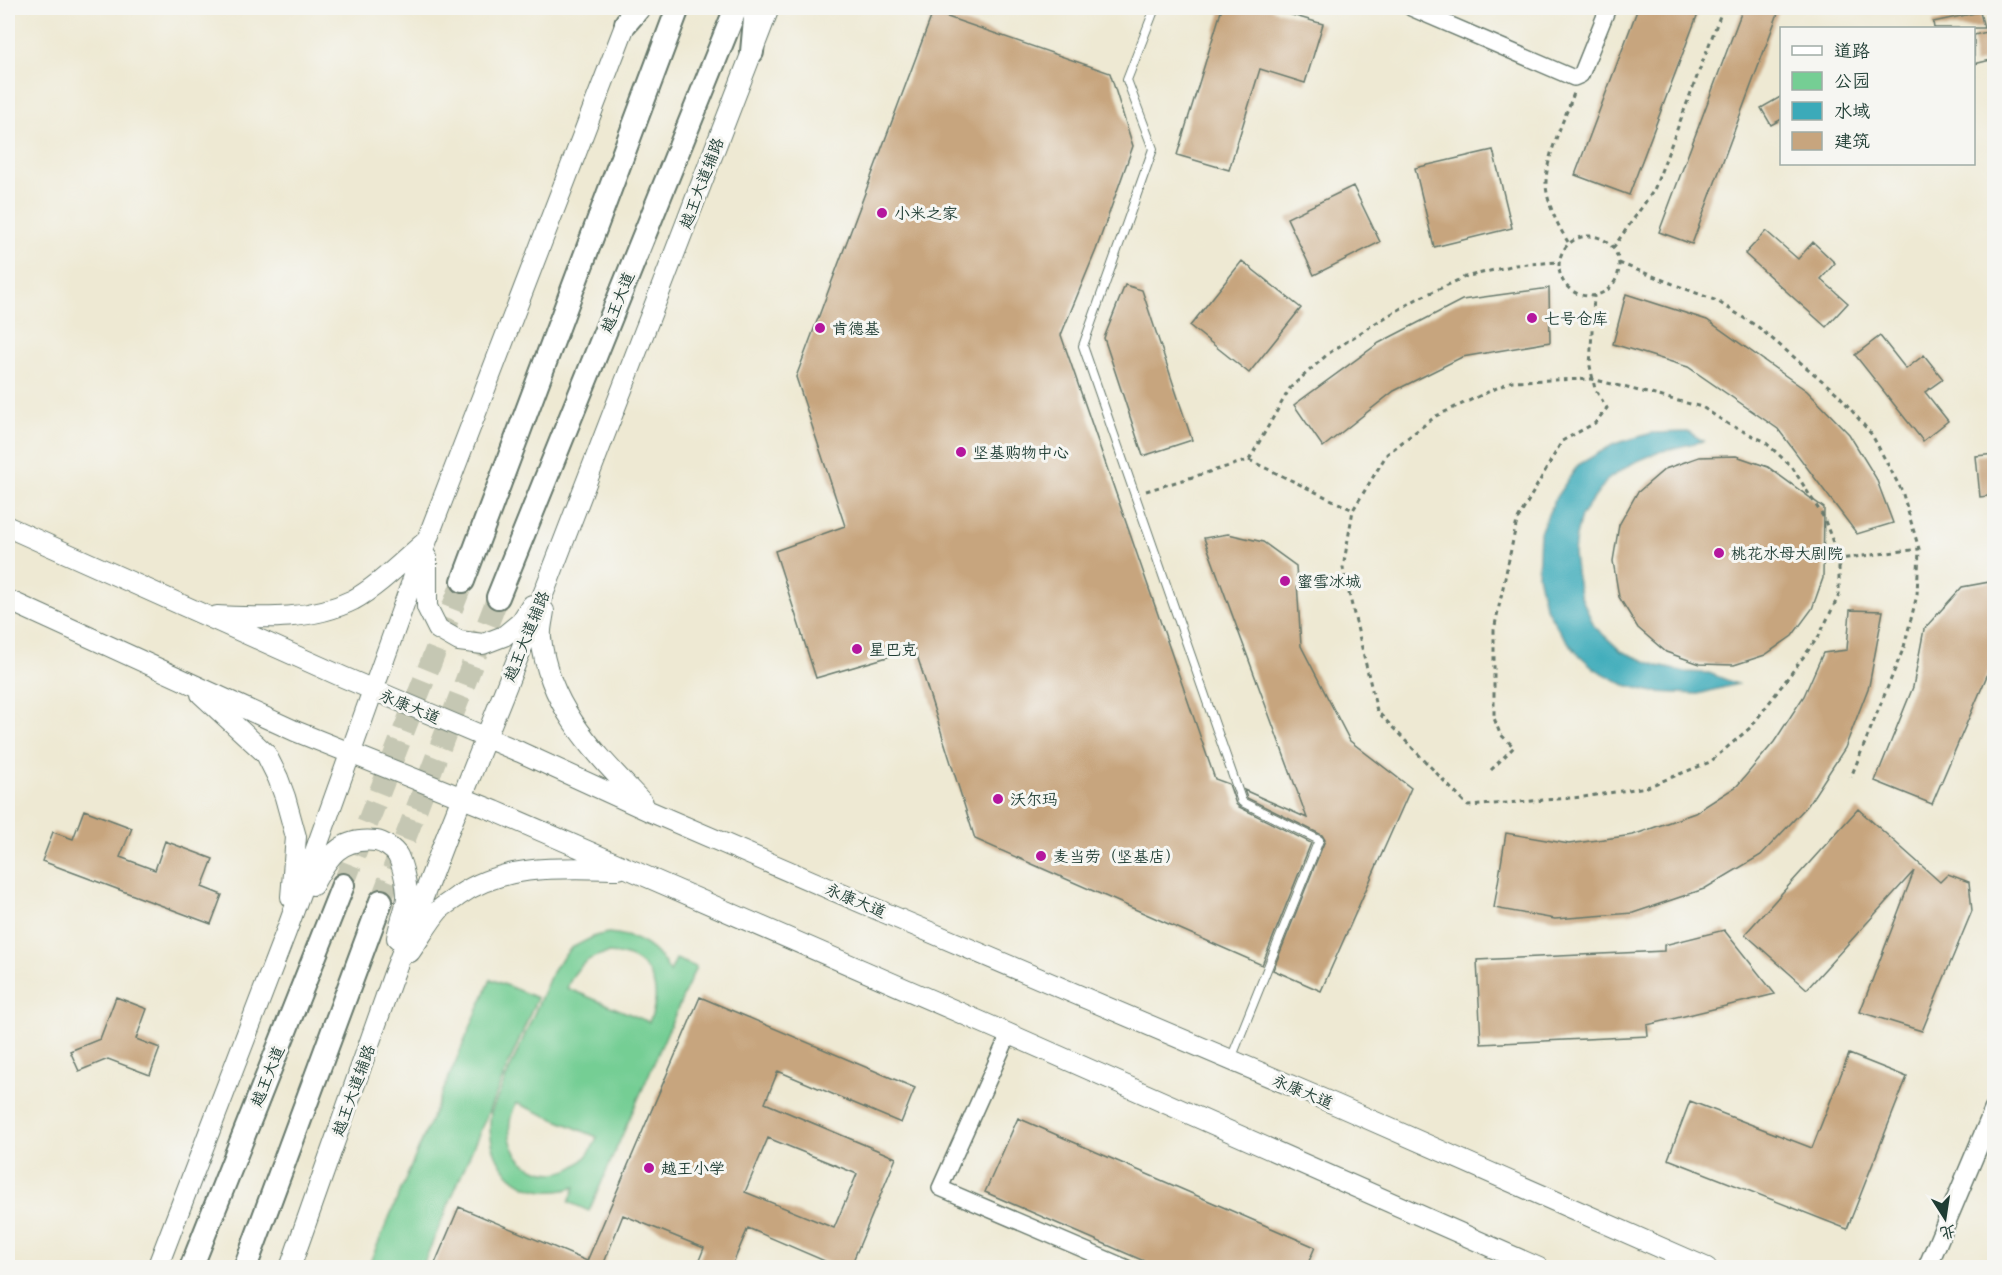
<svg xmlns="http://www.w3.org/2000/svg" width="2002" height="1275" font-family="'Patrick Hand','LXGW WenKai TC',sans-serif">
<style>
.green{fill:#75ce94;stroke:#4a8664;stroke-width:1.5;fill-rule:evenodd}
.water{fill:#3baab9;stroke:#2d7476;stroke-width:1.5}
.building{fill:#c7a57e;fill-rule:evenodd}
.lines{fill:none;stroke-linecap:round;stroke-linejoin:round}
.primary-tunnel{stroke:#c5c7b3;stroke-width:22;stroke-dasharray:22 11;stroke-linecap:butt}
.service-casing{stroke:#67796c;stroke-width:10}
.minor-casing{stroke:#67796c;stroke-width:18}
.tertiary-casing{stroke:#67796c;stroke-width:21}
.secondary-casing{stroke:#67796c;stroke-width:22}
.primary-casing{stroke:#67796c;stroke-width:26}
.path{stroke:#67796c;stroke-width:3;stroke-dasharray:4.5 4.5;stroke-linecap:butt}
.service{stroke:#fff;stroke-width:8}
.minor{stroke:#fff;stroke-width:15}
.tertiary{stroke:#fff;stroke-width:18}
.secondary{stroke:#fff;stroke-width:20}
.primary{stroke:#fff;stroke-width:22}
.poi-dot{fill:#b5179e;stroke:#f6f6f2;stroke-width:2}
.labels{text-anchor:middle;stroke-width:6;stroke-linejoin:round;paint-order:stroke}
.street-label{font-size:16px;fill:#1f3d34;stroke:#f6f6f2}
.poi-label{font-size:16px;fill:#1f3d34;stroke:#f6f6f2;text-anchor:start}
</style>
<rect width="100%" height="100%" fill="#f6f6f2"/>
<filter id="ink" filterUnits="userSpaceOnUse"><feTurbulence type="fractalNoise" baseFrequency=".0167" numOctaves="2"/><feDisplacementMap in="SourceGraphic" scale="12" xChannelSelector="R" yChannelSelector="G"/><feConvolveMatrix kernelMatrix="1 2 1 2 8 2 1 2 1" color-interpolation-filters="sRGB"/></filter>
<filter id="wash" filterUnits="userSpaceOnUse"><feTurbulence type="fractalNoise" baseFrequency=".008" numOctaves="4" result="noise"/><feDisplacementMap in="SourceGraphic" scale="24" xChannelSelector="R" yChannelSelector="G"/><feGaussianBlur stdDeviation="1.35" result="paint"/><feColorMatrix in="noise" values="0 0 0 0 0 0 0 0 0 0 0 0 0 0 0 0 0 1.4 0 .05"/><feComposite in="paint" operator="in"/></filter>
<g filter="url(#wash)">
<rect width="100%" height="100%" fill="#eee9d3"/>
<path class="green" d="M608,933c29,2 49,14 62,39l6,-13 20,8 -107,244 -20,-9 6,-15c-52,18 -92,-23 -84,-75l63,-144 17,-20 24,-12zM609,953c40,2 56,34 40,69l-82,-34c8,-20 20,-32 42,-35zM516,1103l81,34c-24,66 -112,32 -81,-34z
M491,979l46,19 -115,269h-54z"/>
<path class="water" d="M1689,432l14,9 -44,11 -26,11 -25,16 -27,37 -5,20 -2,17 2,19 4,22 14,32 27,25 37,15 27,6 24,1 28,11 -39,10 -45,-2 -28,-7 -30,-16 -18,-16 -17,-21 -15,-26 -7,-31 2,-43 16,-35 22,-32 36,-21 38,-11z"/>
<g id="blocks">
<path class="building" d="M1222,8h46l55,16 -18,59 -45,-14 -31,101 -52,-15z
M1638,8h62l-71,187 -54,-20z
M1743,8h37l-88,236 -33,-12z
M933,12l177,61 23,73 -37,104 -35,85 154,444 14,5 7,20 3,3 72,36 -49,122 -287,-126 -60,-190 -99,29 -41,-127 70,-25 -49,-149z
M1980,12l4,16h-50l-1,-6z
M1995,30v29l-21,5v-29z
M1782,96v23l-11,6 -10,-17z
M1493,150l19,78 -78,19 -19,-79z
M1353,186l27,56 -66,33 -27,-57z
M1766,231l32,28 15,-17 22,21 -14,16 27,24 -22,24 -81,-73z
M1242,261l59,47 -52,65 -59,-47z
M1125,285l17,5 50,150 -49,16 -39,-118z
M1549,288l1,54 -88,15 -68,34 -71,56 -29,-42 85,-62 83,-43z
M1626,294l81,26 100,71 42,43 27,44 17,45 -36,11 -79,-105 -90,-62 -75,-23z
M1880,336l26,33 18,-14 19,24 -18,13 23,29 -25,20 -68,-86z
M1995,454v41l-15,2 -4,-41z
M1736,456l32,11 56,41 -1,70 -11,31 -20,27 -27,19 -31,10 -34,-1 -34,-12 -28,-24 -19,-31 -6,-36 6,-36 18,-32 28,-24 34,-12z
M1228,534l35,8 33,24 5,80 49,95 61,47 -90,203 -48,-21 52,-130 -3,-5 -75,-37 -3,-8 63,28 -103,-280z
M1995,581v76l-63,147 -57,-23 38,-94 11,-58 38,-42z
M1850,610l33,1 -14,75 -24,62 -37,57 -47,50 -57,34 -71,24 -78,6 -61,-11 12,-75 63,11 64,-9 62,-22 42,-27 37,-44 30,-46 19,-43 24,-3z
M1858,809l82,73 8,-8 21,8 3,29 -50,120 -62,-19 54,-141 -107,118 -62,-55z
M84,810l48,18 -12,29 35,13 10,-29 48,18 -11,28 20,8 -11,29 -169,-63 11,-29 20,7z
M1724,930l51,64 -128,31 1,11 -167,8 -4,-84 187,-9v-6z
M116,997l31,12 -11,30 24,9 -10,27 -42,-16 -29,12 -9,-20 30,-12z
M700,997l215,91 -14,35 -123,-52 -13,32 131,55 -46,110h-9l-93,-40 -17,40h-35l8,-20 -81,-33 -21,53h-169l26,-61 128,54zM768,1138l89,36 -23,54 -89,-36z
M1849,1054l58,23 -60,152 -179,-70 22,-58 122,47z
M1018,1118l297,129 -9,21h-146l-175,-76z"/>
</g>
</g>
<g filter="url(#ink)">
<use href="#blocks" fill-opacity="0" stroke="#67796c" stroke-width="1.5"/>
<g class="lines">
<path class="primary-tunnel" d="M343,885l120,-304
M381,901l117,-304"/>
<defs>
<path id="service" d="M1155,8l-28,72 26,69 -70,197 159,456 77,38 -88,219"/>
<path id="minor" d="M1411,8l163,70 7,-3 27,-67
M1009,1034l-69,154 187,80"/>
<path id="tertiary" d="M1927,1268l67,-159"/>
<path id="secondary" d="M8,527l335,150 177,75 129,59 255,110 435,185 368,162
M427,558v49l11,22 21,12 24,3 21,-8 17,-14 11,-17
M8,600l287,131 200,80 134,58 380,165 530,234
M544,611c-1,8 -4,18 -3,27 8,71 56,116 102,165
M217,616c45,2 94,5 136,-16 24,-13 51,-40 72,-58
M201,694l65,60 12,24 7,19 11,40 -5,60
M313,885c15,-28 27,-48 63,-44 7,1 18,8 22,15 5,11 9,29 9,41 -1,13 -8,27 -10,41
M410,952c10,-14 18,-29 29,-42 5,-5 13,-9 19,-14 46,-33 107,-28 161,-27
M157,1268l132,-344 138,-384 204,-530
M290,1268l103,-292 52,-136 101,-253 223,-579"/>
<path id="primary" d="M626,23l13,-15
M752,52l4,-44
M463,581l215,-573
M498,597l238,-589
M191,1268l152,-383
M245,1268l136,-367"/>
</defs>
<use href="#service" class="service-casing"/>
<use href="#minor" class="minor-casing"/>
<use href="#tertiary" class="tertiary-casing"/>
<use href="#secondary" class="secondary-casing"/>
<use href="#primary" class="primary-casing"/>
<path class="path" d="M1559 266a30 30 0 1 1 60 0a30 30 0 1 1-60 0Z
M1568,242c-10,-16 -20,-36 -22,-56 -1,-29 18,-65 28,-93
M1613,248l41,-58 69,-182
M1619,263l98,38 41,26 80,67 34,41 30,56 17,58 -2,46 -13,52 -53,130
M1249,460l104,50
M1146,491l103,-31 41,-72 39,-35 45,-29 43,-25 48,-22 50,-12 43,-3
M1839,559l-15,-41 -32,-51 -28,-26 -36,-17 -26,-17 -110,-28 -80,2 -76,35 -49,38 -34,56 -10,58 34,143 91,95 115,-9 64,-10 63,-25 41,-35 68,-91 20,-41v-36l80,-10
M1491,770l23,-23 -14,-13 -6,-16v-88l23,-109 45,-80 33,-18 12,-15 -12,-19 -5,-23 4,-70"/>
<use href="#service" class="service"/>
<use href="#minor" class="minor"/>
<use href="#tertiary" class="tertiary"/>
<use href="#secondary" class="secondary"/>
<use href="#primary" class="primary"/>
</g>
</g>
<g class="poi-dot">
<circle cx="882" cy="213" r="6"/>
<circle cx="1532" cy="318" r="6"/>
<circle cx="820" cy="328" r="6"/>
<circle cx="961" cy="452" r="6"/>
<circle cx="1719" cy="553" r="6"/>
<circle cx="1285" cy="581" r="6"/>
<circle cx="857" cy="649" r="6"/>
<circle cx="998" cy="799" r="6"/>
<circle cx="1041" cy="856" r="6"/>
<circle cx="649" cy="1168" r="6"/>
</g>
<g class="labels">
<g class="street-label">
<text transform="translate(701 183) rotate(-69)" y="6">越王大道辅路</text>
<text transform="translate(617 302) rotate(-68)" y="6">越王大道</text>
<text transform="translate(526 636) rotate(-68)" y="6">越王大道辅路</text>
<text transform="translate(410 706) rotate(23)" y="6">永康大道</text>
<text transform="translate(856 900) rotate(23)" y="6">永康大道</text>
<text transform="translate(267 1076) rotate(-68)" y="6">越王大道</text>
<text transform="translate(353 1090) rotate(-70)" y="6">越王大道辅路</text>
<text transform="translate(1303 1091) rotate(23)" y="6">永康大道</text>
</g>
<g class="poi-label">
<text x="894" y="219">小米之家</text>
<text x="1544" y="324">七号仓库</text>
<text x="832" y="334">肯德基</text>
<text x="973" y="458">坚基购物中心</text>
<text x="1731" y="559">桃花水母大剧院</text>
<text x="1297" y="587">蜜雪冰城</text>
<text x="869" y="655">星巴克</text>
<text x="1010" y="805">沃尔玛</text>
<text x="1053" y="862">麦当劳（坚基店）</text>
<text x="661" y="1174">越王小学</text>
</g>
</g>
<rect width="2002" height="1275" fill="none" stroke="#f6f6f2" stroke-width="30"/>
<rect x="1780" y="27" width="195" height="138" fill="#f6f6f2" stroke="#a0aca6" stroke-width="1.5"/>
<rect x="1792" y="46" width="30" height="9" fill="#ffffff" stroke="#a0aca6" stroke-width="1.5"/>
<text x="1834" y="57" font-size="18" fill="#1f3d34">道路</text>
<rect x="1792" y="72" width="30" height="18" fill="#75ce94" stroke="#a0aca6" stroke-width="1.5"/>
<text x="1834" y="87" font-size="18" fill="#1f3d34">公园</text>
<rect x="1792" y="102" width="30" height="18" fill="#3baab9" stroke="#a0aca6" stroke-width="1.5"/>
<text x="1834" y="117" font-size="18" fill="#1f3d34">水域</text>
<rect x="1792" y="132" width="30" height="18" fill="#c7a57e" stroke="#a0aca6" stroke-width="1.5"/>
<text x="1834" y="147" font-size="18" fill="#1f3d34">建筑</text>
<g transform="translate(1945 1218) rotate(168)" stroke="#f6f6f2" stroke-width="4.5" paint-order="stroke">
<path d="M0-4.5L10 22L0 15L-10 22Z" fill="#1f3d34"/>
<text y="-9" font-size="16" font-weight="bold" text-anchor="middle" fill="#1f3d34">北</text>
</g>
</svg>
